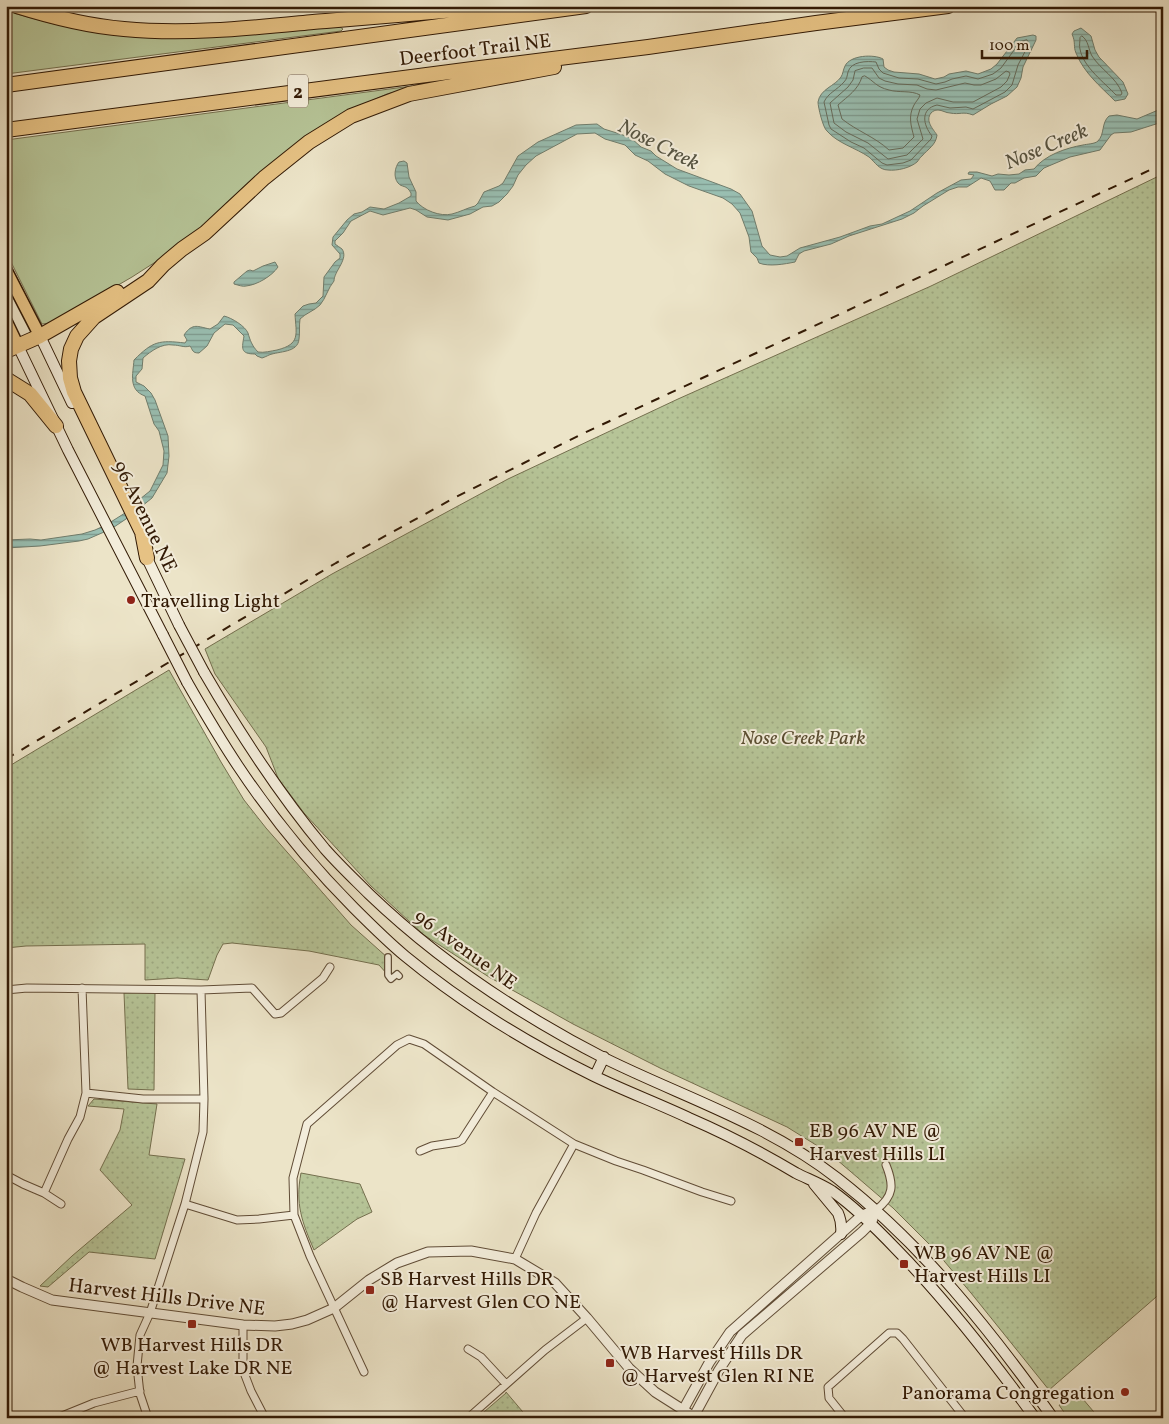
<svg xmlns="http://www.w3.org/2000/svg" width="1169" height="1424" font-family="Vollkorn,serif">
<style>
.green{fill:#b6c497;stroke:#746f4e}
.park{fill:url(#park-dots);stroke:#746f4e}
.water{fill:url(#water-rules);stroke:#707d6d}
.lines{fill:none;stroke-linecap:round;stroke-linejoin:round}
.shore{stroke:#666c5c;stroke-width:1}
.pedestrian-casing{stroke:#604c36;stroke-width:8}
.minor-casing{stroke:#604c36;stroke-width:9}
.tertiary-casing{stroke:#604c36;stroke-width:11}
.secondary-casing{stroke:#321a05;stroke-width:12}
.primary-casing{stroke:#321a05;stroke-width:14}
.motorway-casing{stroke:#321a05;stroke-width:16}
.pedestrian{stroke:#f3eddb;stroke-width:5.5}
.minor{stroke:#f3eddb;stroke-width:7}
.tertiary{stroke:#f3eddb;stroke-width:9}
.secondary{stroke:#f3eddb;stroke-width:10}
.primary{stroke:#e6c284;stroke-width:11}
.motorway{stroke:#e6c284;stroke-width:14}
.rail{stroke:#321a05;stroke-width:2;stroke-dasharray:9 9;stroke-linecap:butt}
.secondary-bridge-casing{stroke:#321a05;stroke-width:12;stroke-linecap:butt}
.secondary-bridge{stroke:#f3eddb;stroke-width:10}
.poi-dot{fill:#8f2418;stroke:#f3eddb;stroke-width:2}
.labels{text-anchor:middle;stroke-width:4;stroke-linejoin:round;paint-order:stroke}
.shield{fill:#f3eddb;stroke:#6c5945;stroke-width:1}
.shield-label{font-size:19px;font-weight:bold;fill:#321a05}
.street-label{font-size:20px;fill:#321a05;stroke:#f3eddb}
.poi-label{font-size:20px;fill:#321a05;stroke:#f3eddb;text-anchor:start}
.park-label{font-size:20px;font-style:italic;fill:#5a4d31;stroke:#f3eddb}
.water-label{font-size:21px;font-style:italic;fill:#565442;stroke:#f3eddb}
</style>
<defs>
<pattern id="park-dots" width="8" height="8" patternUnits="userSpaceOnUse" patternTransform="scale(1.25)"><rect width="8" height="8" fill="#b6c497"/><path d="M2 2h.1M6 6h.1" fill="none" stroke="#9da881" stroke-width="1.8" stroke-linecap="round"/></pattern>
<pattern id="water-rules" width="6" height="5" patternUnits="userSpaceOnUse" patternTransform="scale(1.25)"><rect width="6" height="5" fill="#99bfb2"/><path d="M0 2.5h6" fill="none" stroke="#7d9a8f"/></pattern>
</defs>
<rect width="100%" height="100%" fill="#ece4c8"/>
<filter id="stains"><feTurbulence type="fractalNoise" baseFrequency=".004" numOctaves="4"/><feColorMatrix values="0 0 0 0 .2 0 0 0 0 .09 0 0 0 0 .02 0 0 0 .5 -.17"/></filter>
<radialGradient id="worn" r=".72"><stop offset=".6" stop-color="#630" stop-opacity="0"/><stop offset="1" stop-color="#630" stop-opacity=".3"/></radialGradient>
<path class="green" d="M6,11l44,12 43,9 43,5 35,1 169,-11 3,2 -2,2 -335,43z
M412,86l1,1 -26,7 -37,16 -168,135 -50,32 -67,39 -15,7 -8,1 -36,-72v-112z
M1077,1392l22,26h-31l-9,-13z"/>
<path class="park" d="M1163,174v1117l-114,99 -78,-97 -37,-44 -41,-41 -64,-55 -42,-26 -127,-59 -87,-44 -84,-47 -65,-42 -53,-49 -67,-73 -26,-35 -12,-31 -51,-73 -10,-25 127,-75 176,-95 170,-80 253,-113z
M169,670l52,92 23,38 22,28 85,97 37,33v17l-9,-10 -70,-14 -77,-8 -9,1 -6,11 -9,25 -31,-2 -32,2v-36l-119,2 -20,2v-180z
M155,992l-1,98 -26,-1 -4,-96z
M94,1099l63,5 -8,51 36,4 -30,100 -66,-7 -41,35 -8,-1 32,-30 60,-51 -32,-35 20,-40 4,-21 -36,-3z
M301,1173l59,11 12,28 -15,7 -43,31c-12,-28 -19,-46 -13,-77z
M506,1392l22,26h-51l29,-25z"/>
<path class="water" d="M1081,28l10,8 4,14 4,7 24,25 5,12 -3,5 -10,2c-15,-15 -31,-28 -39,-48 -3,-7 0,-10 -4,-19l2,-3z
M1033,35l3,1v4l-13,27 -2,11 -4,9 -10,9 -16,8 -18,11c-10,-4 -13,0 -23,-2 -4,0 -8,-3 -12,-3 -3,0 -5,1 -7,3 -6,8 2,16 6,22 -1,10 -9,14 -15,21 -2,1 -3,4 -5,6 -7,6 -20,9 -29,8 -9,0 -13,-8 -19,-13 -13,-9 -32,-14 -42,-26 -4,-3 -9,-24 -9,-29 2,-13 17,-16 23,-25 2,-3 2,-7 4,-11 5,-11 29,-12 38,-7l1,8 4,3 6,2 25,2 16,5 9,-2 5,-3 17,-3 12,3 13,-5 6,-5 20,-26z
M1163,108v13l-4,2 -28,9 -17,1 -3,2 -11,15 -30,7 -26,11 -8,8 -12,2 -9,5h-4l-7,7h-9l-5,-9 -9,-3 -14,9h-9l-9,3 -26,16 -9,7 -12,6 -53,17 -18,8 -27,7 -5,3 -4,8c-10,2 -26,5 -36,1l-2,-5 -6,-6 -2,-15 -9,-24 -8,-9 -9,-6 -34,-12 -24,-12 -17,-13 -13,-6 -10,-10 -20,-6 -10,-6 -18,1 -41,22 -10,9 -8,10 -5,11 -6,8 -8,8 -7,4 -9,1 -13,7 -22,6 -21,-3 -11,-7 -6,-2 -27,7 -13,-4 -19,10 -8,12 -8,8v3c2,2 5,3 7,5 7,10 -8,22 -8,32 -6,7 -8,17 -14,24 -6,6 -14,8 -20,14 -1,7 0,13 -1,20 -1,14 -20,12 -30,16 -2,1 -4,2 -7,3l-5,-2 -2,-2c-15,0 -13,-6 -11,-18l-11,-11 -8,-1 -11,9 -7,13 -8,7c-7,0 -6,-3 -9,-7 -6,2 -10,-1 -17,-1 -11,-2 -22,6 -30,13l-1,11 -6,7v6l8,4 7,7 4,7 13,36 1,20 -2,17 -15,25 -26,21 -15,10 -23,10 -9,2 -39,5 -34,2v-8l24,-1 11,1 41,-6 13,-4 11,-5 19,-12 5,-6 20,-16 13,-26 1,-14 -5,-20 -5,-7 -9,-28c-17,-6 -12,-22 -11,-36 19,-19 25,-20 51,-17l2,-3 -3,-5c9,-13 14,-8 26,-6l8,-5 6,-8c8,2 21,10 24,17 2,7 4,13 10,19 6,1 13,-1 19,-2 24,-6 19,-16 18,-36l8,-8 6,-2 7,-1 7,-7 1,-19 11,-15 5,-4v-4l-8,-9 1,-8 14,-17 7,-6 8,-2 8,-5 14,2 15,-6 12,-7v-3c-5,-9 -9,-5 -13,-10 -5,-6 -3,-16 1,-21l5,-1 3,2 2,14 7,15v9c7,9 24,16 36,13 8,-2 15,-6 23,-8l3,-3 6,-11 15,-6 4,-3 15,-27 20,-14 38,-17 21,-1 7,5 16,5 11,4 10,9 10,4 5,5 21,13 54,20 9,5 12,17 10,35 8,9 10,2 7,-1 13,-8 40,-11 30,-11 12,-2 28,-13 27,-18 24,-13 10,-1 3,-4 -6,-1 1,-2h8l15,4 6,-2 11,1 10,-1 6,-4 9,-1c11,-14 32,-21 49,-24 4,-1 12,-1 15,-4 7,-7 3,-18 11,-25l8,-1 20,4z
M275,262l3,5c-6,9 -21,18 -32,19 -3,1 -8,-1 -12,-2v-2l13,-11 3,-1 3,1 10,-5z"/>
<g class="lines">
<path class="shore" d="M1082,36c7,5 6,13 10,20 9,14 24,21 30,37l-1,2h-5c-11,-12 -33,-28 -36,-46 -1,-3 0,-7 0,-11z
M1027,40l2,4 -11,21 -6,20 -7,7 -32,17 -7,-2 -16,1 -13,-3c-17,4 -14,20 -5,31l-1,3 -20,21 -8,3 -16,2 -5,-2 -18,-15 -13,-6 -20,-13 -2,-4 -5,-23c4,-9 13,-12 20,-20 3,-3 3,-6 4,-10 3,-11 19,-11 28,-10l3,7 4,4 16,5 19,1 18,5 9,-2 7,-3 14,-3 12,3 15,-5 8,-6 19,-26z
M864,68h8l7,10 6,3 13,3 19,1 10,4 9,1 29,-7 9,2h7l15,-6 10,-8 3,1 1,2 -3,7 -6,6 -28,15h-20l-16,-4 -11,5 -6,6 -3,10 6,20 -16,16 -19,4 -20,-16 -22,-11 -12,-9 -4,-20 18,-16 5,-7 2,-9z
M865,76c9,5 11,11 24,14 10,3 22,0 31,5 -1,4 -4,6 -6,10 -6,11 -3,21 0,32l-11,11 -14,2c-14,-13 -32,-19 -47,-31l-4,-14c10,-9 20,-15 24,-28z"/>
<defs>
<path id="pedestrian" d="M388,957v18l3,4 6,-5 2,2"/>
<path id="minor" d="M6,990l21,-2 174,2 51,-2 23,26 6,-1 42,-35 7,-11
M86,1093l57,6h61
M574,1144l42,17 27,9 59,22 29,9
M420,1151l12,-5 26,-4 4,-2 31,-48
M6,1175l17,9 21,9 17,11
M44,1193l24,-54 12,-22 6,-24 -4,-105
M185,1204l52,16 22,-1 35,-4
M876,1210c18,-14 18,-25 10,-45
M243,1325v45l8,21 14,27
M468,1349l13,8 25,27
M364,1372l-54,-116 -16,-41 -1,-37 14,-54 90,-79 12,-6 15,5 69,48 81,52 -38,69 -21,46
M57,1418l37,-15 46,-12
M148,1418l-8,-24 -3,-28 3,-31 10,-22 35,-109 18,-72 1,-33 -3,-109
M468,1418l77,-68 42,-32
M845,1418l-16,-20 -1,-11 61,-54h8l6,6 62,79"/>
<path id="tertiary" d="M6,1279l16,8 30,13 191,25 32,1 17,-2 15,-4 27,-12 35,-28 28,-17 31,-11 43,-1 44,8 40,24 32,35 42,50 26,24 41,26
M683,1410l26,-47 21,-31 132,-117 14,-5
M694,1416l25,-46 23,-35 120,-103 9,-9 2,-4"/>
<path id="secondary" d="M40,336l32,67
M18,346l50,104 95,185
M144,552l35,73
M204,672c36,62 75,122 121,177 14,16 29,30 44,45 70,67 151,121 237,165 77,38 162,65 231,119 85,66 154,153 216,240
M187,682c16,28 33,57 51,84 34,51 73,99 116,142 17,17 33,33 51,48 57,47 122,87 189,120 31,15 63,27 95,42 37,16 72,34 107,55 12,6 25,11 36,18 24,17 44,37 64,58 51,52 96,110 139,169
M595,1076l9,-19
M814,1184l24,29c3,7 4,13 3,21"/>
<path id="primary" d="M6,270l34,66
M6,321l12,25"/>
<path id="motorway" d="M17,6c35,11 71,20 107,23 63,6 126,-1 189,-7 61,-5 123,-10 184,-16
M6,85l580,-79
M6,130l474,-62 168,-21 168,-24 132,-17
M6,351l34,-15 77,-44
M6,379l24,15 26,32
M147,558l-5,-26 -68,-140 -4,-14 -1,-17 2,-12 6,-13 17,-19 54,-36 15,-16 19,-16 23,-16 59,-55 45,-36 42,-26 58,-22 145,-27"/>
</defs>
<use href="#pedestrian" class="pedestrian-casing"/>
<use href="#minor" class="minor-casing"/>
<use href="#tertiary" class="tertiary-casing"/>
<use href="#secondary" class="secondary-casing"/>
<use href="#primary" class="primary-casing"/>
<use href="#motorway" class="motorway-casing"/>
<use href="#pedestrian" class="pedestrian"/>
<use href="#minor" class="minor"/>
<use href="#tertiary" class="tertiary"/>
<use href="#secondary" class="secondary"/>
<use href="#primary" class="primary"/>
<use href="#motorway" class="motorway"/>
<path class="rail" d="M6,759l330,-196 120,-66 128,-64 579,-269"/>
<defs>
<path id="secondary-bridge" d="M179,625l25,47
M163,635l24,47"/>
</defs>
<use href="#secondary-bridge" class="secondary-bridge-casing"/>
<use href="#secondary-bridge" class="secondary-bridge"/>
</g>
<g class="poi-dot">
<circle cx="131" cy="600" r="5"/>
<rect x="794" y="1137" width="10" height="10" rx="2.5"/>
<rect x="899" y="1259" width="10" height="10" rx="2.5"/>
<rect x="365" y="1285" width="10" height="10" rx="2.5"/>
<rect x="187" y="1319" width="10" height="10" rx="2.5"/>
<rect x="605" y="1358" width="10" height="10" rx="2.5"/>
<circle cx="1125" cy="1392" r="5"/>
</g>
<g class="labels">
<rect class="shield" x="288" y="74.5" width="20" height="33" rx="4"/>
<g class="shield-label">
<text x="298" y="98">2</text>
</g>
<g class="street-label">
<text transform="translate(475 49) rotate(-7)" y="7">Deerfoot Trail NE</text>
<text transform="translate(146 516) rotate(64)" y="7">96 Avenue NE</text>
<text transform="translate(466 949) rotate(36)" y="7">96 Avenue NE</text>
<text transform="translate(167 1296) rotate(7)" y="7">Harvest Hills Drive NE</text>
</g>
<g class="poi-label">
<text x="141" y="607">Travelling Light</text>
<text x="809" y="1137">EB 96 AV NE @<tspan x="809" dy="23">Harvest Hills LI</tspan></text>
<text x="914" y="1259">WB 96 AV NE @<tspan x="914" dy="23">Harvest Hills LI</tspan></text>
<text x="380" y="1285">SB Harvest Hills DR<tspan x="380" dy="23">@ Harvest Glen CO NE</tspan></text>
<text x="192" y="1351" text-anchor="middle">WB Harvest Hills DR<tspan x="192" dy="23">@ Harvest Lake DR NE</tspan></text>
<text x="620" y="1359">WB Harvest Hills DR<tspan x="620" dy="23">@ Harvest Glen RI NE</tspan></text>
<text x="1115" y="1399" text-anchor="end">Panorama Congregation</text>
</g>
<g class="park-label">
<text x="803" y="744">Nose Creek Park</text>
</g>
<g class="water-label">
<text transform="translate(659 144) rotate(27)" y="7">Nose Creek</text>
<text transform="translate(1046 146) rotate(-23)" y="7">Nose Creek</text>
</g>
</g>
<rect width="1169" height="1424" fill="none" stroke="#ece4c8" stroke-width="25"/>
<rect x="8" y="8" width="1154" height="1409" fill="none" stroke="#321a05" stroke-width="2.5"/>
<rect x="12" y="12" width="1144" height="1399" fill="none" stroke="#321a05"/>
<path d="M982 50v8h105v-8" fill="none" stroke="#321a05" stroke-width="2.5"/>
<text x="989" y="50" font-size="15" fill="#321a05" stroke="#f3eddb" stroke-width="4" paint-order="stroke">100 m</text>
<rect width="100%" height="100%" filter="url(#stains)"/>
<rect width="100%" height="100%" fill="url(#worn)"/>
</svg>
